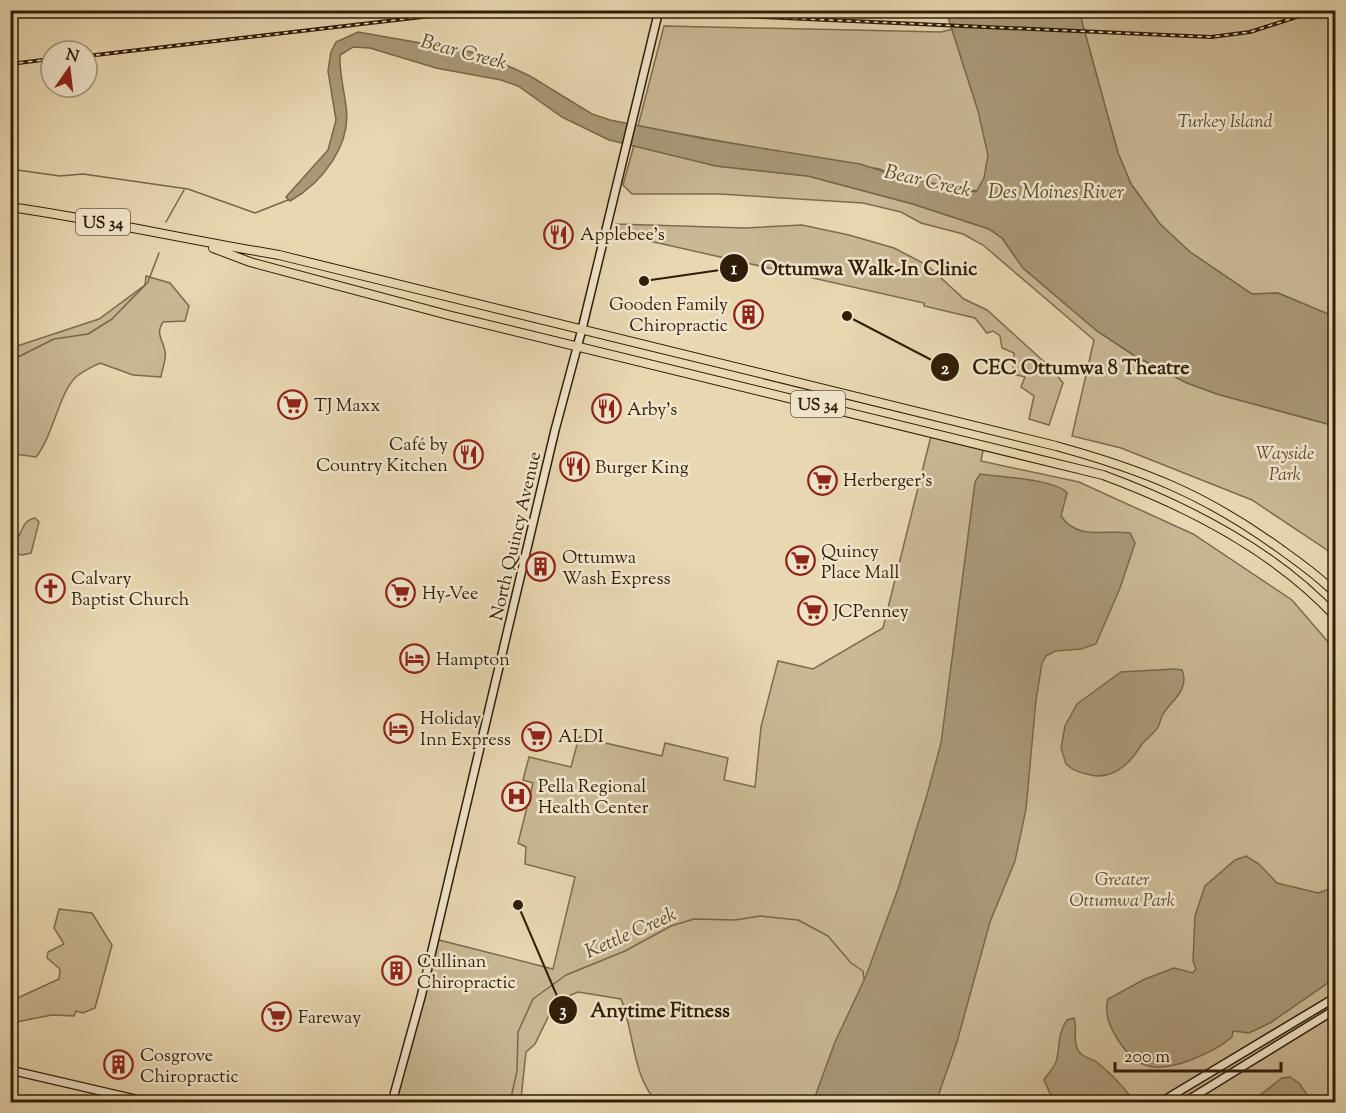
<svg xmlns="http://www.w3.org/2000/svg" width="1346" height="1113" font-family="'Sorts Mill Goudy',serif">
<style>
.green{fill:#c9b894;stroke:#7c6b4e;stroke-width:1.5}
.water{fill:#a99877;stroke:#78674a;stroke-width:1.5}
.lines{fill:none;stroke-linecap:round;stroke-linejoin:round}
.stream{stroke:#78674a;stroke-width:1.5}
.secondary-casing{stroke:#2f1e07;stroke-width:10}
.primary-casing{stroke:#2f1e07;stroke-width:10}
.secondary{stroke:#f0e5cc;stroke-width:7}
.primary{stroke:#e8d7b1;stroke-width:8}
.rail-casing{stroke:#2f1e07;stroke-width:4}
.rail{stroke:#f0e5cc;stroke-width:1.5;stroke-dasharray:4.5;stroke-linecap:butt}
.labels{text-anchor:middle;stroke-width:5;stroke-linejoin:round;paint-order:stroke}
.shield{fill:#f0e5cc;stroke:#695a42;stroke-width:1.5}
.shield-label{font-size:16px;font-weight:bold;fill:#2f1e07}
.park-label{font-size:18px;font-style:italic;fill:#5d4c31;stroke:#f0e5cc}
.poi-label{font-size:18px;fill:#2f1e07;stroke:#f0e5cc;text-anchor:start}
.street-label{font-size:18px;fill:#2f1e07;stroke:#f0e5cc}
.water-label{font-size:20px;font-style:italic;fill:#5a492e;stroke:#f0e5cc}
.leader{fill:none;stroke:#2f1e07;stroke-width:2}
.callout-dot{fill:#2f1e07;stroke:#f0e5cc;stroke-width:2}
.mark-label{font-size:18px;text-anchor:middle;font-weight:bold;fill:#fff}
.callout-label{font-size:20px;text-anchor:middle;font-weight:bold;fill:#2f1e07;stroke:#f0e5cc;stroke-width:5;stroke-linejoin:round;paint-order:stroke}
</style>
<rect width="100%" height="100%" fill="#e8d7b1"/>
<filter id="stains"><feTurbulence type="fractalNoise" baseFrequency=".00333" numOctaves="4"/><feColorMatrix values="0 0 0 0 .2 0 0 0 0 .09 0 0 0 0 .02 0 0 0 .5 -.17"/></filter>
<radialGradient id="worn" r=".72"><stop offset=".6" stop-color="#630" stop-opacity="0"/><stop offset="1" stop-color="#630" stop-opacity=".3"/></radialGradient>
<path class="green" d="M1079,11h256v306l-57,-24 -26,1 -62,-42 -30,-28 -29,-40 -13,-31z
M664,26l277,6 12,-3c7,37 39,100 35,136 -1,9 -6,18 -9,26l-24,-2 -63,-14 -12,-6 -33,-5 -209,-38z
M634,145l82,21 92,10 105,28 76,25 13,9 21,30 74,63 38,25 52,27 30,11 118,32v135l-8,-11 -75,-50 -131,-52 -49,-12 22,-96 -111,-95 -20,-11 -42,-11 -20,-11 -38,-9 -143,-9h-88l-9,-9z
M616,224l129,4 57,-3 47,10 45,13 33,17 37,34 23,11 64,58 12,15 -14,42 -20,-6 5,-23 -13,-9 4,-10 -12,-3 1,-21 -12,-5 -2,-12 -7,-5 -6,2 -12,-15 -51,-12v-3l-310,-70z
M146,276l24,7 19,23 -4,15 -22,1c-8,13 0,17 2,29 2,7 -3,18 -4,26l-28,-2 -33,-12c-8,4 -18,8 -25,15 -15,14 -23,60 -39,79l-21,-3 -4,4v-110l88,-29 46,-34z
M932,432l52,13 -3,16 98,21 114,52 99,66 43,50v452h-678c-25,-25 -23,-72 -36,-103l-43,-7 -22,9 -21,43 -9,8 -5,47 3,3h-132l43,-163 118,30 22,-92 -50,-13 1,-17 -8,-4 15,-60 -10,-3 6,-23 42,10 8,-30 83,19 3,-13 63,15 -4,22 31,7 6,-60 17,-66 35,8 70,-41z
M35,518l4,4 -8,31 -9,2 -11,-3v-7c12,-6 8,-24 24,-27z
M59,909l33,4 20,32 -17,63 -12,5 -7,-2 -2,5 -22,-1 -41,8v-22l48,-22 1,-10 -13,-11 1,-6 16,-8 -10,-16z"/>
<path class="water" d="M946,11h133l39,142 13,31 29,40 30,28 62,42 26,-1 57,24v109l-118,-32 -30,-11 -52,-27 -38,-25 -74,-63 -21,-30 -13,-9 -76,-25 -105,-28 -92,-10 -107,-26 -47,-23 -44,-31 -17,-6 -65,-12 -66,-20 -17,-1 -13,8c-1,17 4,35 6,51 6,39 -24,77 -56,95l-4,-4 42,-47 8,-30 -8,-49 3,-19 5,-10 22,-10 114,20 21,7 37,17 62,38 18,6 95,19 155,25 37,12 79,16 8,-14 4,-23 -10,-44z
M980,474c19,3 76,5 87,19l-6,23c17,25 45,13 69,17l5,10 -15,45 -24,56 -15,5 -26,2 -9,5 -4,7 -6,37 -10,109 -11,52 -25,61 -33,120 -21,60h-123l22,-60 31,-66 32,-87 29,-94 14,-52 34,-261z
M1174,669l8,1c8,20 -11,31 -19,44 -2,4 -3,9 -5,13 -4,7 -11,11 -16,17 -11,18 -28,36 -51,31 -9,-2 -18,-4 -25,-11l-5,-16 4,-22 12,-22 44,-32z
M1246,856l13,8 18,19 41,10 17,-6v91l-65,45 -21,10 -16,-2 -1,6c-17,15 -64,37 -87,28 -13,-5 -23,-18 -30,-30 -6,-11 -11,-23 -7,-36l37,-20 29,-11 19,5 3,-4 -3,-8 2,-45 10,-30 30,-26z
M1074,1018c4,11 -2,22 4,32 5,9 13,7 20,13 12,10 23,21 33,34l-1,5h-76l-10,-22c4,-7 12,-13 13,-22 3,-14 1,-25 10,-38z
M1290,1077l9,6 13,19h-61l31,-24z"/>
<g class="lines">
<path class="stream" d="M10,169l50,7 23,-2 105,15 67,24 33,-13
M166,222l18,-32
M10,361l44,-22 34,-5 24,-15 36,-37 11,-29
M510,1102l7,-31 1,-39 15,-33 33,-24 59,-24 46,-25 23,-7 41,1 25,-4 38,4 30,16 23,27 12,8 1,8"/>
<defs>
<path id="secondary" d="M10,1070l138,32
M392,1102l29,-105 134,-567 27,-101 77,-319
M1161,1102l175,-105
M1185,1102l151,-93"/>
<path id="primary" d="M10,207c91,13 179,33 269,48l777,191c87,24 148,48 223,102 19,14 40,28 57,46
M213,248l37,14 198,53 655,160c84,31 171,75 233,142"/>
</defs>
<use href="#secondary" class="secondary-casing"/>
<use href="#primary" class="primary-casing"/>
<use href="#secondary" class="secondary"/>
<use href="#primary" class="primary"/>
<defs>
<path id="rail" d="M604,10l607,27 39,-5 68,-22
M87,56l361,-42 58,-4
M10,64l41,-5"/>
</defs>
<use href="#rail" class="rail-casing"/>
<use href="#rail" class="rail"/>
</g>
<defs>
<symbol id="restaurant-ring" viewBox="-11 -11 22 22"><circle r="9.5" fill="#f0e5cc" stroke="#8f2418" stroke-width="1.5"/><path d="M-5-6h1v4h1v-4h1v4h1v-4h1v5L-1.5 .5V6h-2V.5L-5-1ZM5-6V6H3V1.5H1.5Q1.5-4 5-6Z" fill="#8f2418"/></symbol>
<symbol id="building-ring" viewBox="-11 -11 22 22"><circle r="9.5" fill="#f0e5cc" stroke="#8f2418" stroke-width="1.5"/><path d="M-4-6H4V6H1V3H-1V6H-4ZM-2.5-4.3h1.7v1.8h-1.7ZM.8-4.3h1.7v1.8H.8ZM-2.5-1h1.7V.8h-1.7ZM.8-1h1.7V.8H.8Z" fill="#8f2418"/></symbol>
<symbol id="supermarket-ring" viewBox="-11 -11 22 22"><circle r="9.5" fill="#f0e5cc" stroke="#8f2418" stroke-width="1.5"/><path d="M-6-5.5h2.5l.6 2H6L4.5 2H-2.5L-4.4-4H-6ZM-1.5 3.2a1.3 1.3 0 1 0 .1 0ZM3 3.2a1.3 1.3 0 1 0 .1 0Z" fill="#8f2418"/></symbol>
<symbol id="church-ring" viewBox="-11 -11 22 22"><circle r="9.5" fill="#f0e5cc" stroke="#8f2418" stroke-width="1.5"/><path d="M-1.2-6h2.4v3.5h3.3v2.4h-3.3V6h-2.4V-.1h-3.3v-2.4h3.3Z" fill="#8f2418"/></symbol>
<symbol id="hotel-ring" viewBox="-11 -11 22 22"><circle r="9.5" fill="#f0e5cc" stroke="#8f2418" stroke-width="1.5"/><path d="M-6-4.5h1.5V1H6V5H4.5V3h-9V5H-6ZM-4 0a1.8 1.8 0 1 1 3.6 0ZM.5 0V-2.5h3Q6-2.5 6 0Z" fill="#8f2418"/></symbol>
<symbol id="hospital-ring" viewBox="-11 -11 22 22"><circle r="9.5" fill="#f0e5cc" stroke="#8f2418" stroke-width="1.5"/><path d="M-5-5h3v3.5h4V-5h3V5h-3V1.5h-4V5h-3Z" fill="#8f2418"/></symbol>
</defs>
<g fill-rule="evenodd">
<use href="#restaurant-ring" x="542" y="218" width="33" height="33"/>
<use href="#building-ring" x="732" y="298" width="33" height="33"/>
<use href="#supermarket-ring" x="276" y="388" width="33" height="33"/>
<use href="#restaurant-ring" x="590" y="392" width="33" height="33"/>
<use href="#restaurant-ring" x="452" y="438" width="33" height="33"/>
<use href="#restaurant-ring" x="558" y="450" width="33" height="33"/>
<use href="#supermarket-ring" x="806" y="464" width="33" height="33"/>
<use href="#supermarket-ring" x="784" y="544" width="33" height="33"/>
<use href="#building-ring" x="524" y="550" width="33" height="33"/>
<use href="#church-ring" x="34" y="572" width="33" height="33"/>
<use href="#supermarket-ring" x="384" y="576" width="33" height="33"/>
<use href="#supermarket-ring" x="796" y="594" width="33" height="33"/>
<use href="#hotel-ring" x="398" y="642" width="33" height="33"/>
<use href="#hotel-ring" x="382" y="712" width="33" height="33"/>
<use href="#supermarket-ring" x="520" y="720" width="33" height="33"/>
<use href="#hospital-ring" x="500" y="780" width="33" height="33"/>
<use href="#building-ring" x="380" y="954" width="33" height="33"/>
<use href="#supermarket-ring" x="260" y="1000" width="33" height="33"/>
<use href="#building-ring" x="102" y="1048" width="33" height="33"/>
</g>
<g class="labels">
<g class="shield">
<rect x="76" y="209" width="54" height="26" rx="4.5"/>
<rect x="791" y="391" width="54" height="26" rx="4.5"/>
</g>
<g class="shield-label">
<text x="103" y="228">US 34</text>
<text x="818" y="410">US 34</text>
</g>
<g class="park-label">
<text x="1225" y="127">Turkey Island</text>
<text x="1285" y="459">Wayside<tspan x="1285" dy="21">Park</tspan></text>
<text x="1122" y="885">Greater<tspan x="1122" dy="21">Ottumwa Park</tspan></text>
</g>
<g class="poi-label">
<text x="580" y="240">Applebee's</text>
<text x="728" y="310" text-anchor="end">Gooden Family<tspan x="728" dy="21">Chiropractic</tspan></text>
<text x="314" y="411">TJ Maxx</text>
<text x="627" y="415">Arby's</text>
<text x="448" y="450" text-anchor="end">Café by<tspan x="448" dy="21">Country Kitchen</tspan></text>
<text x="595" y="473">Burger King</text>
<text x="843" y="486">Herberger's</text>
<text x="821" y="557">Quincy<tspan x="821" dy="21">Place Mall</tspan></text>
<text x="562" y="563">Ottumwa<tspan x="562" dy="21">Wash Express</tspan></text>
<text x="71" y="584">Calvary<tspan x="71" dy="21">Baptist Church</tspan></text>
<text x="422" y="599">Hy-Vee</text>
<text x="833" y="617">JCPenney</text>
<text x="436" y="665">Hampton</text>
<text x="420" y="724">Holiday<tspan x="420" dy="21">Inn Express</tspan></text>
<text x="558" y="742">ALDI</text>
<text x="538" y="792">Pella Regional<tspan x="538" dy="21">Health Center</tspan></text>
<text x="417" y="967">Cullinan<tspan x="417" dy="21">Chiropractic</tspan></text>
<text x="298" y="1023">Fareway</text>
<text x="140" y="1061">Cosgrove<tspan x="140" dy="21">Chiropractic</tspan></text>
</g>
<g class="street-label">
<text transform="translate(515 536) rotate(-77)" y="6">North Quincy Avenue</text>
</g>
<g class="water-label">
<text transform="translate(464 51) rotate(15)" y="7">Bear Creek</text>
<text transform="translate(928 180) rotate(13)" y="7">Bear Creek</text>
<text x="1056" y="198">Des Moines River</text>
<text transform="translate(630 932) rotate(-24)" y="7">Kettle Creek</text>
</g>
</g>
<path class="leader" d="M644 281L734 268M847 316L945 367M518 905L563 1010"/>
<g class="callout-dot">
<circle cx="644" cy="281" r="6"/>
<circle cx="847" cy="316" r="6"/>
<circle cx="518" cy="905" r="6"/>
<circle cx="734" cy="268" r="15"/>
<circle cx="945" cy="367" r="15"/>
<circle cx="563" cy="1010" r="15"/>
</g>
<g class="mark-label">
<text x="734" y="274">1</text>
<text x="945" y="374">2</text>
<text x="563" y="1016">3</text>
</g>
<g class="callout-label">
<text x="869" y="275">Ottumwa Walk-In Clinic</text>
<text x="1081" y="374">CEC Ottumwa 8 Theatre</text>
<text x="660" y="1017">Anytime Fitness</text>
</g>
<rect width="1346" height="1113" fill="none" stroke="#e8d7b1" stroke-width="36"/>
<rect x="12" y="12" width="1322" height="1089" fill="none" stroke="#2f1e07" stroke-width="3"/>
<rect x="18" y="18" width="1310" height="1077" fill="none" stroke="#2f1e07" stroke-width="1.5"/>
<g transform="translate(69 69) rotate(14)"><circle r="28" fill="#f0e5cc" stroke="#a3957d" stroke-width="1.5"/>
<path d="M0-4.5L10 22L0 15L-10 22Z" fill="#8f2418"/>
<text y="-9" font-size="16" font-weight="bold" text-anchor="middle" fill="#2f1e07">N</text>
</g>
<path d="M1115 1062v9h166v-9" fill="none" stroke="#2f1e07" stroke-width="3"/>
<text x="1124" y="1062" font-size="18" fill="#2f1e07" stroke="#f0e5cc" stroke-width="4.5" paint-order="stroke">200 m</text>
<rect width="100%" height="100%" filter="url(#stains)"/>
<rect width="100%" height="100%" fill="url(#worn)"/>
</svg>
